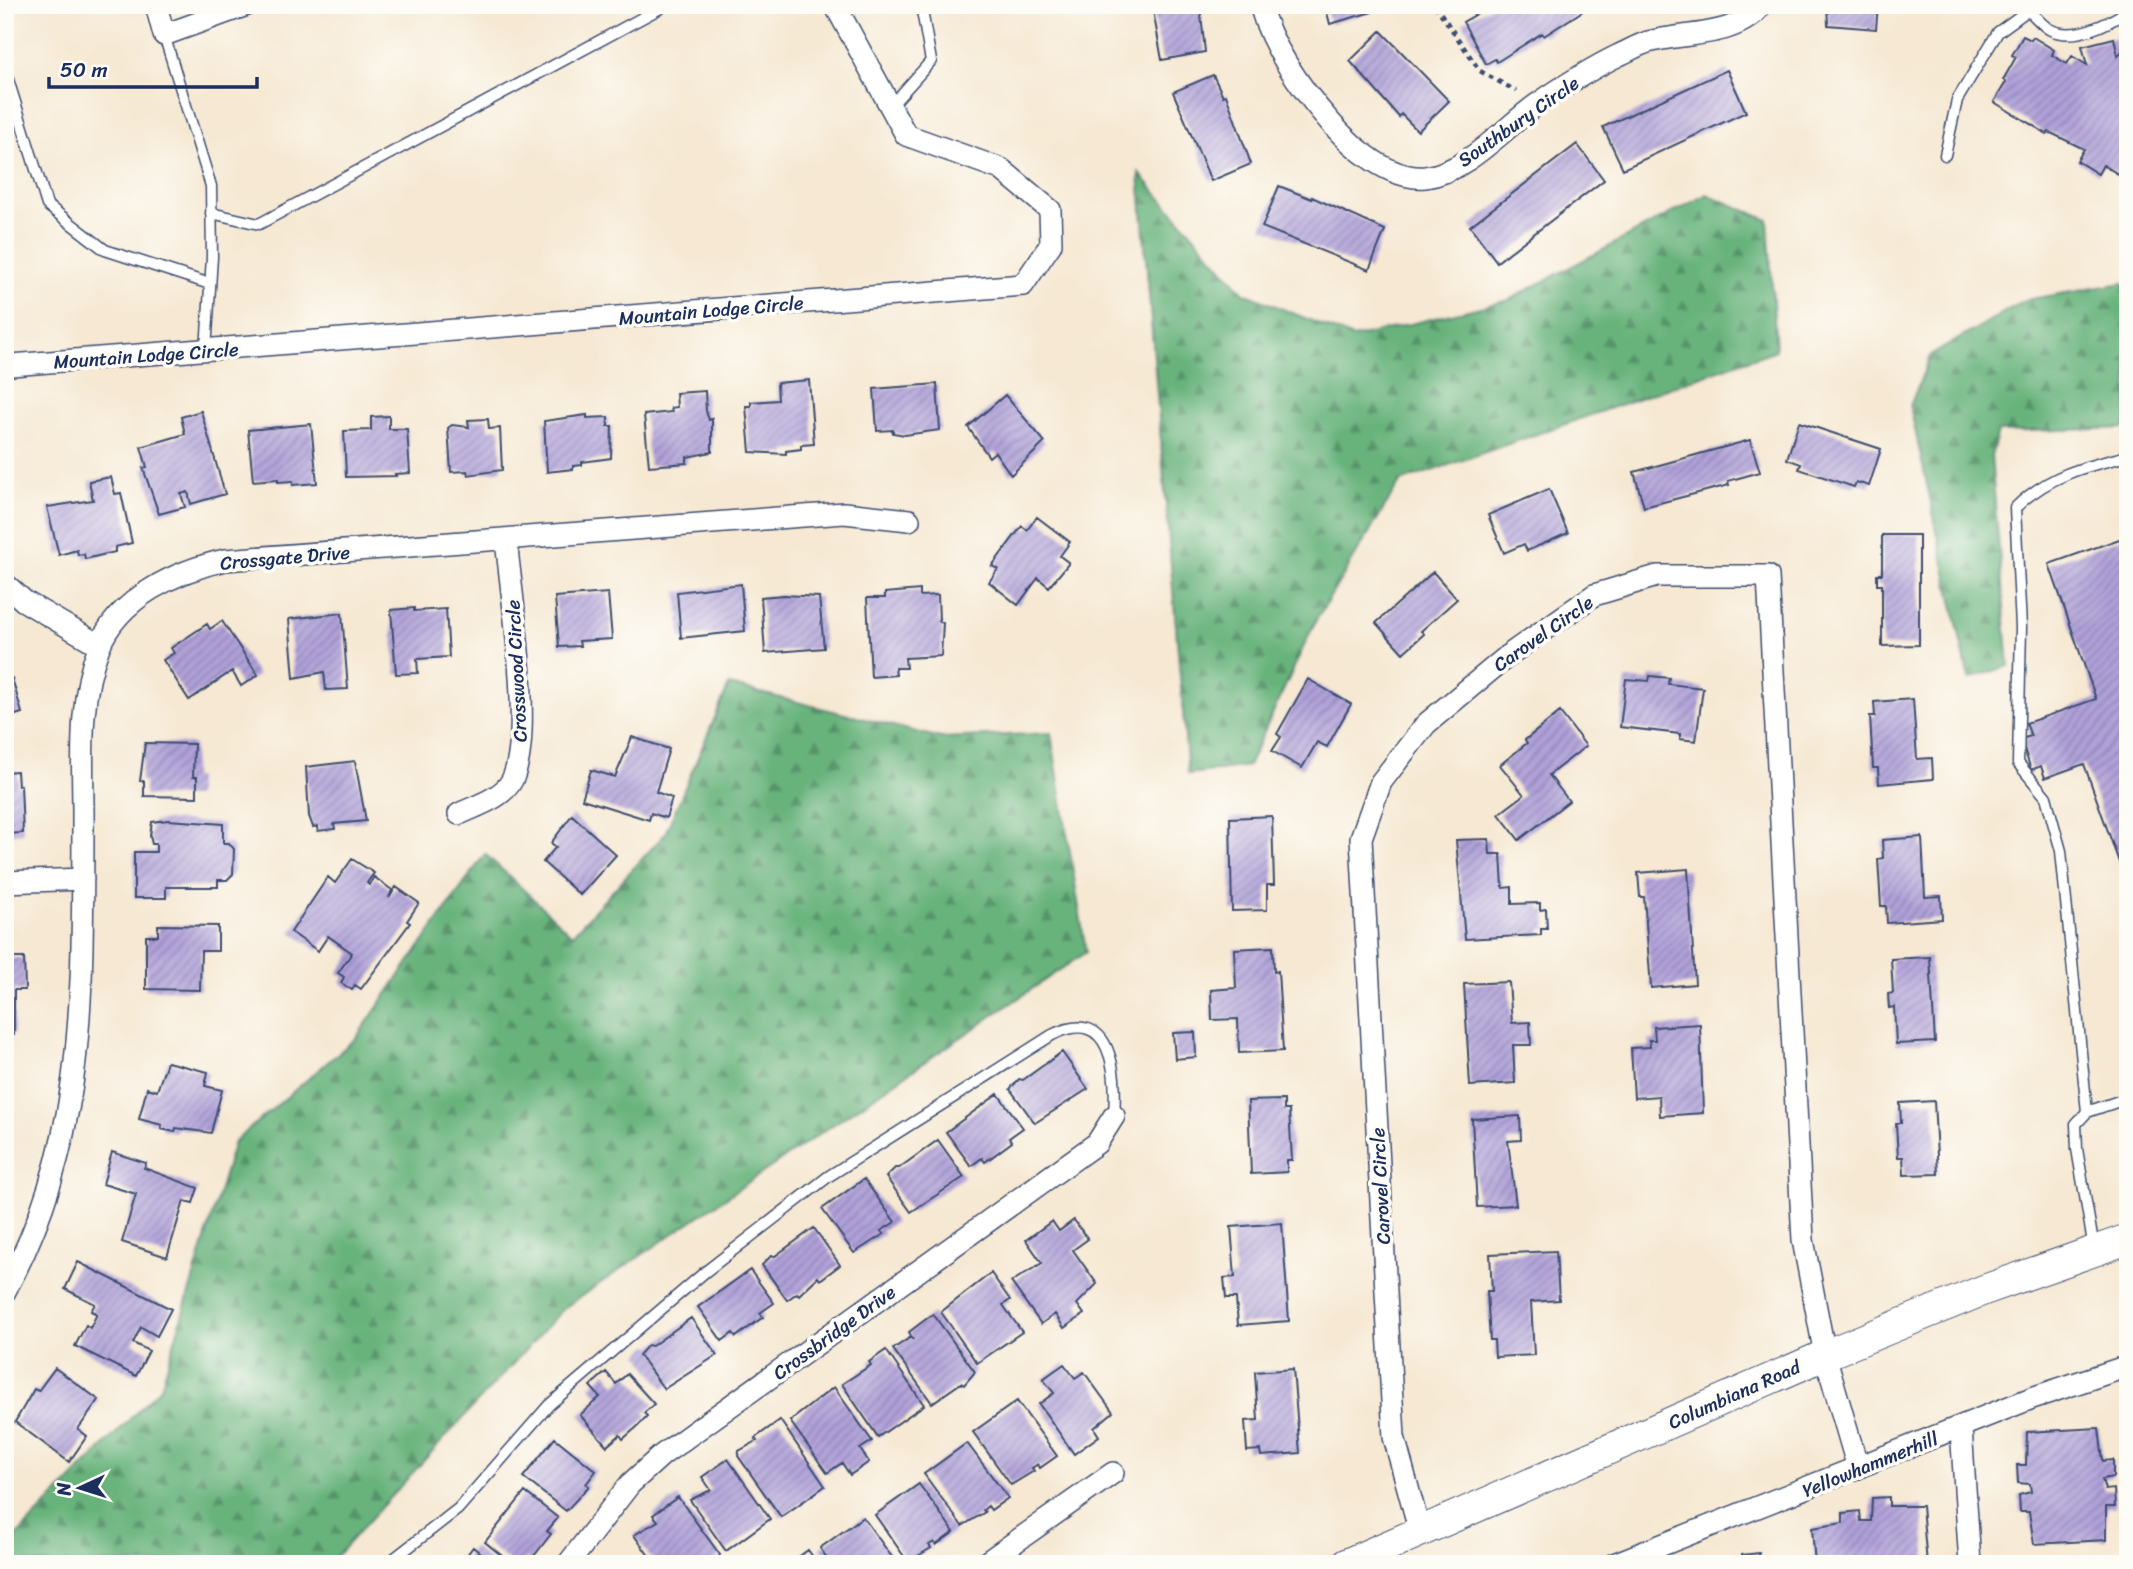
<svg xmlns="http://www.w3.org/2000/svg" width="2133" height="1569" font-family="Sriracha,sans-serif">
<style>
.forest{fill:url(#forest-firs);stroke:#42716d;stroke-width:2}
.building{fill:url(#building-hatch)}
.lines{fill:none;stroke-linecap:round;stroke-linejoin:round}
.lane-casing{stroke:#3c4b6f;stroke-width:13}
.street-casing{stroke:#3c4b6f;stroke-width:24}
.secondary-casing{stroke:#3c4b6f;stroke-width:32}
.path{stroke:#3c4b6f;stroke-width:4.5;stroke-dasharray:5 5;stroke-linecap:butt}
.lane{stroke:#fff;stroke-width:10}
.street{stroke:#fff;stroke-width:21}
.secondary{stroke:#fff;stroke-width:30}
.labels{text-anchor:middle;stroke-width:7;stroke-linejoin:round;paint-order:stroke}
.street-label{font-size:19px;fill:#1b2f5e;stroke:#fdfcf7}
</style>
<defs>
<pattern id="forest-firs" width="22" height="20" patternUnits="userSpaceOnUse" patternTransform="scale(1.75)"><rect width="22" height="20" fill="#68b37c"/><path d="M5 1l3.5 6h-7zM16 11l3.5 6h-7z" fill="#559269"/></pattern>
<pattern id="building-hatch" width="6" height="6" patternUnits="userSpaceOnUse" patternTransform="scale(1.75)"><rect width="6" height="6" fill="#b0a1d9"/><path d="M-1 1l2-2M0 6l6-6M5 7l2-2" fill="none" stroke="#8e84b3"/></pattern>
</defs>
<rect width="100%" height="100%" fill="#fdfcf7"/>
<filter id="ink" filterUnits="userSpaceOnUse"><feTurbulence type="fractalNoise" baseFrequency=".0143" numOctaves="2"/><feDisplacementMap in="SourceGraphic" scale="14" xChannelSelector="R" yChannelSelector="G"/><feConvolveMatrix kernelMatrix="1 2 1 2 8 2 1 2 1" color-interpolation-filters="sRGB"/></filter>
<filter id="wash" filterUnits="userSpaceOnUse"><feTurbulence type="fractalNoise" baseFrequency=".00686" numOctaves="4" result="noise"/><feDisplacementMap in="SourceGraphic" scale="28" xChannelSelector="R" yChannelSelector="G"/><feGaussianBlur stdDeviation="1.57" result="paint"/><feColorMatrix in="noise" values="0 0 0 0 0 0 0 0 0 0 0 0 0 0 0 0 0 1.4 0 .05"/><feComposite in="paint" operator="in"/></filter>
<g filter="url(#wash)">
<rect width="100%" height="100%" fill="#f6e8d2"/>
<path class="forest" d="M1139,173l105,120 109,45 156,-38 198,-106 61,26 8,130 -376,132 -84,138 -68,146 -60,8z
M2123,283l5,1v144l-130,4 -7,24 18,210 -40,13 -59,-273 20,-50 95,-56z
M729,685l212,53 110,-5 35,219 -522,356 -235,256h-324v-16l156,-161 73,-245 122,-104 129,-184 87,81 93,-101z"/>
<g id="blocks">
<path class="building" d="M1152,5h48l5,47 -43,8z
M1325,5h45l2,7 -42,12z
M1493,5h105l-7,4 -2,-2 -45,29 -2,-3 -45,29 -2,-3 -9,5 -23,-42z
M1827,5h51l-2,24 -48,-4z
M1381,31l68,70 -31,30 -17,-17 -2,3 -49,-56z
M2023,36l8,4 2,-3 21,13 -2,5 15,9 5,-8 15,9 -5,-19 32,-8 4,18 10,-13v137l-25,-15 -5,9 -21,-13 7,-12 -35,-17 -2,2 -53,-32 12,-20 -3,-2 13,-23 -4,-2z
M1727,70l19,42 -123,57 -20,-42z
M1213,75l10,21 3,-1 25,69 -40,17 -38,-89z
M1577,144l27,36 -107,82 -27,-36z
M1279,186l33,13v-2l73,33 -16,40 -107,-43z
M809,380l5,64 -13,1v4l-15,2v3l-36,-2 -4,-46h5v-4l27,-2 -1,-17z
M937,384l3,46 -35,5 -12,-2v-3l-16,1 -3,-42z
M705,391l1,20 3,9 3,-1v33l-25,5v6l-38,3 -5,-51 28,-3 -1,-4 6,-1 -1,-14z
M1005,395l40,47 -34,33 -16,-23 -6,5 -21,-30z
M201,411l24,83 -34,10 -3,-12 -7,2 4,13 -26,7 -16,-46 4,-1 -6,-20 44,-13 -4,-17z
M587,415v3l21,-1v9h4l-1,32 -29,4v3l-9,1v3l-26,3 -3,-51z
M389,416v13h18l3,44 -15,1 1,2 -50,1 -2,-46 27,-1v-13z
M488,419l1,10 11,-1 2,42 -34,5 -1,-4 -16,1 -3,-44 4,-3 17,2 -1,-7z
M1799,422l82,27 -12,37 -13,-4 -2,5 -55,-18 2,-5 -14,-5z
M311,424l6,59 -24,2v-4l-15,1v-3l-25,2 -5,-51z
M1750,440l10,32 -32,9 1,4 -85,22 -10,-35z
M111,477l4,17 6,-1 11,50 -17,4v5l-30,7 -1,-5 -6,1 -1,-5 -18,5 -12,-48 46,-7 -4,-19z
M1549,489l19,44 -41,18 -3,-7 -20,9 -16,-38z
M1037,517l33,25 -10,14 9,7 -20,24 -11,-9 -20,27 -29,-23 9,-13 -6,-3 30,-40 5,4z
M1882,535h37v110l-37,1v-61h-5v-11h5z
M2128,536v323l-9,3 -35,-98 -39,14 -4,-12 -10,4 -10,-31 10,-3 -5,-13 70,-24 -47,-135z
M1433,572l24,27 -36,32 3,3 -21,19 -27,-30z
M741,584l4,47 -64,7 -4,-46z
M920,590v6l18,-1 1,26 4,2 -2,33 -36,2 1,10h-11l1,7 -25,2 -4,-79h18v-5z
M608,593l4,46 -33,2 1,5 -21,1 -4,-50z
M784,595l35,2 5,51 -59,5 -4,-56z
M414,608v3l32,-2 3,48 -32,2 1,14 -22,1 -5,-64z
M342,613l6,76 -22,1 -2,-18 -30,6 -5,-59z
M222,621l36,54 -17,11 -9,-15 -43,29 -26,-40 11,-7 -3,-5 36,-24 3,5z
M1650,676l19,2 -1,6 35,4 -7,53 -16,-2v-5l-60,-7 6,-48 23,2z
M12,678l10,35 -17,5v-38z
M1308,679l43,25 -24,43 -10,-5 -15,26 -30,-17 9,-14 -4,-3z
M1913,699l4,60 15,-1 1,21 -54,5 -1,-16h-5l-3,-52h5l-1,-14z
M1560,712l26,34 -37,29 20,26 -50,39 -20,-26 25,-19 -24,-30 27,-22 -2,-3z
M632,737l37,12 -13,43 16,6 -6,20 -15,-5 -2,7 -67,-21 9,-29 24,7z
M145,743l49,1 -1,33h4v20l-53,-1v-15h-4z
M355,761l11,60 -32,3 1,5 -17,2v-5l-5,1 -4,-11 -3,-49z
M17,771l1,15 3,-1 2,48 -18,1v-62z
M572,815l44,40 -36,40 -37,-33 13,-15 -5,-4z
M1272,816l2,69h-7v25l-35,1 -2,-93z
M168,820l55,4v19h6l5,6 -1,25 -6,6h-9v7h-52v11h-32v-46h22v-8h-4l-2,-8 2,-14z
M1922,837l3,60 16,-1 1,23 -55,4 -1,-17h-5l-3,-47 5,-1 -1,-18z
M1489,839l1,15h11l2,34 9,-1v17l28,-1v7l6,-1 1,20h-6v6l-76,4 -9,-99z
M352,859l22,14 -7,10 2,2 5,-8 18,13 -3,8 7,-11 23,16 -12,18 3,2 -49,66 -6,-4 -3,5 -11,-7 3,-6 -6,-4 14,-20 -24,-17 -10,15 -27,-19 37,-55 7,6z
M1688,869l7,115 -44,4 -7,-91h-4l-2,-24z
M158,925l60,1v25h-17l-1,39 -54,-1v-53h12z
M1273,947l1,25 4,-1 5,80 -44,2 -1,-34 -26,1 -1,-30 25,-2 -2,-39z
M1930,957l5,85 -39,2 -2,-37 -5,1 -1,-14 5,-1 -2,-34z
M5,958h19l1,32h-11v44h-9z
M1509,982l3,41 18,-1 1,23h-18l2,38 -45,3 -6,-102z
M1700,1024l3,89 -43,3 -1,-20 -25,2 -3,-50 19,-1 -1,-7h6l-1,-13z
M1195,1032l1,25 -21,2 -2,-26z
M1062,1052l26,37 -53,34 -25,-34 9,-10 4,1z
M167,1062l41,10 -3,14 17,4 -11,43 -35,-5 -1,4 -14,-3 1,-4 -23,-6 8,-31 10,3z
M998,1094l25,34 -14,10 3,4 -27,20 -3,-4 -11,8 -25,-34z
M1284,1100v10h5l3,50h-5v12l-36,2 -3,-73z
M1934,1101l4,73 -34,1 -1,-18h-5l-2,-34h5l-1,-20z
M1520,1116l1,24 -13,1 8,64 -39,2 -5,-88z
M938,1140l26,37 -53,35 -25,-35 9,-9h4z
M112,1152l34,11 -2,5 54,20 -5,15 -9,-2 -17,56 -45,-15 14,-48 -33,-10z
M864,1179l31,43 -14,9 3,3 -30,19 -32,-44z
M1074,1220l14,19 -15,11 24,34 -20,20 7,10 -20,14 -9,-14 -14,10 -30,-42 31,-19 -16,-23 26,-19 7,10z
M1282,1223l7,98 -51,4 -2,-27h-10l-2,-20 11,-1 -4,-50z
M814,1228l26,37 -20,15 -2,-3 -19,18 -2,-2 -10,7 -25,-35 9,-9h4z
M1556,1251l3,49 -28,2 3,53 -39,2 -1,-17h-4l-3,-49h5l-2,-37z
M78,1262l93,47 -14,27 -16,-9 -8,16 16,8 -13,25 -61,-30 11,-21 4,3 7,-14 -6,-3 4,-7 -30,-15z
M750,1270l24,33 -14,10 3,4 -27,20 -3,-4 -11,8 -24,-34z
M991,1273l19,27 -7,5 19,27 -45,31 -36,-51z
M933,1314l42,58 -11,13 -3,-2 -29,20 -39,-54 18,-12 2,3 -4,-8z
M691,1318l26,37 -53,34 -25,-34 9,-10 4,1z
M886,1350l38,55 -46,32 -36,-53 29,-19 -2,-3z
M1064,1364l11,14 9,-6 29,40 -19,16 5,8 -25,18 -35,-50 15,-11 -11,-14z
M55,1368l44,32 -21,29 9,7 -18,26 -54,-40 19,-33 4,2z
M1293,1369l7,84 -39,3 -1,-6 -13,1 -2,-30 13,-1 -3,-48z
M606,1372l10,12 11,-10 27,30 -10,9 3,3 -10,11 -14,12 -3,-4 -13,11 -27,-31 20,-18 -10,-11z
M834,1387l38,54 -12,8 9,13 -19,13 -8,-12 -15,10 -37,-52z
M1017,1401l40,55 -17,12 -2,-4 -6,4 2,3 -23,14 -38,-53z
M780,1420l45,66 -44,31 -43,-61 1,-5 18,-10 -2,-3z
M2099,1428l4,33 10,-1v17l-11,2 3,11 9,-1 1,18h-9v33l-72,4 -5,-32h-9l-1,-17 12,-3 -1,-8 -12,-1 -1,-18h9l1,-33z
M555,1438l41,33 -10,13 3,2 -23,25 -43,-34z
M967,1443l41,55 -17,12 -3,-4 -5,4 2,2 -23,14 -38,-52z
M728,1459l42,60 -44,32 -36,-51 21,-10 -9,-13z
M919,1484l35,48 -18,13 -2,-3 -5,3 2,3 -23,14 -33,-47z
M525,1492l33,26 -11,13 4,3 -21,27 -4,-3 -4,6h-10l-27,-22z
M678,1497l42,58 -7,9h-58l-21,-29 24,-14 -5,-6z
M1889,1497v9h33l5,58h-112l-3,-36 31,-5v-10l17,-2 1,10h10l1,-23z
M863,1517l34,47h-66l-11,-16z
M473,1547l21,17h-34z
M808,1550l10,14h-29z
M1759,1553l1,11h-17l-1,-9z"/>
</g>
</g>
<g filter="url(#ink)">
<use href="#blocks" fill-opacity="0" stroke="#3c4b6f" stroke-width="2"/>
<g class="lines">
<defs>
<path id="lane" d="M2028,10c7,6 14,15 21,19 24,13 60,-5 79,-19
M164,35l47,151 1,71 -6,93
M5,70l42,135 58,45 105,34
M890,107l41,-46 -10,-56
M1945,155l12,-55 41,-68 37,-27
M211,213l48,11 407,-219
M2087,1112l-26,-261 -15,-54 -28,-34 3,-136 -6,-119c32,-32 70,-42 113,-52
M2094,1249l-17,-100 -1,-25 11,-12 41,-14
M387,1564l71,-55 91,-104 156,-133 124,-96 223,-141c61,-31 65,40 62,81"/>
<path id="street" d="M156,5l8,30 83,-30
M1260,5c12,43 42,85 71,118 22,25 59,57 94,54 42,-5 79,-49 111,-72 26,-18 54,-36 83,-50 9,-4 19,-10 29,-13 35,-10 90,-4 113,-37
M5,361l6,4 1012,-80 28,-41 -1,-34 -49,-41 -95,-34 -71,-130
M5,584l19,17 75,44
M459,814c17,-8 44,-16 53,-34 22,-44 -1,-187 -6,-241
M5,882l78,-3
M5,1291c82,-150 77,-295 78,-460 1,-60 -7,-127 16,-184 20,-50 78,-76 126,-87l619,-47 65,7
M1961,1428l9,136
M1420,1532l-26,-95 -33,-599 20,-56 45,-58 84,-70 84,-59 63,-19h111l35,664 22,115 33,113
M568,1564l62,-80 32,-29 435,-312 17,-27
M984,1564l129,-91
M1614,1564l418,-166 96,-32"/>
<path id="secondary" d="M1346,1564l479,-209 159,-65 144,-51"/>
</defs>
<use href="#lane" class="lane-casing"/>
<use href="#street" class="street-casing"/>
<use href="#secondary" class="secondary-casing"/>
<path class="path" d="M1435,5l45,66 36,20"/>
<use href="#lane" class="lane"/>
<use href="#street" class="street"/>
<use href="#secondary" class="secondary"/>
</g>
</g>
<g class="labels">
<g class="street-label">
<text transform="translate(1518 121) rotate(-35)" y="7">Southbury Circle</text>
<text transform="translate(711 310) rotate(-5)" y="7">Mountain Lodge Circle</text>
<text transform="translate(146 355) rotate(-4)" y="7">Mountain Lodge Circle</text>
<text transform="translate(285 557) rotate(-5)" y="7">Crossgate Drive</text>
<text transform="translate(1543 633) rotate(-35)" y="7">Carovel Circle</text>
<text transform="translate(516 671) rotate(-93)" y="7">Crosswood Circle</text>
<text transform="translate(1380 1186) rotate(-93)" y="7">Carovel Circle</text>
<text transform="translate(834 1332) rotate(-36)" y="7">Crossbridge Drive</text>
<text transform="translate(1734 1394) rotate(-24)" y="7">Columbiana Road</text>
<text transform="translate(1870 1464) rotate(-22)" y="7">Yellowhammerhill</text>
</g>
</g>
<rect width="2133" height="1569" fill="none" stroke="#fdfcf7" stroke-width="28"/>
<g transform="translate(80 1488) rotate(266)" stroke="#fdfcf7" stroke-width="5" paint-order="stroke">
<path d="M0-5L12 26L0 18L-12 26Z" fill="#1b2f5e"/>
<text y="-10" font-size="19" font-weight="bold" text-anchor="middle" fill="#1b2f5e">N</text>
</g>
<path d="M49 77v10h208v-10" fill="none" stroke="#1b2f5e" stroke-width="3.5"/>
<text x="60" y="77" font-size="21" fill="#1b2f5e" stroke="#fdfcf7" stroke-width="5" paint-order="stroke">50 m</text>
</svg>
